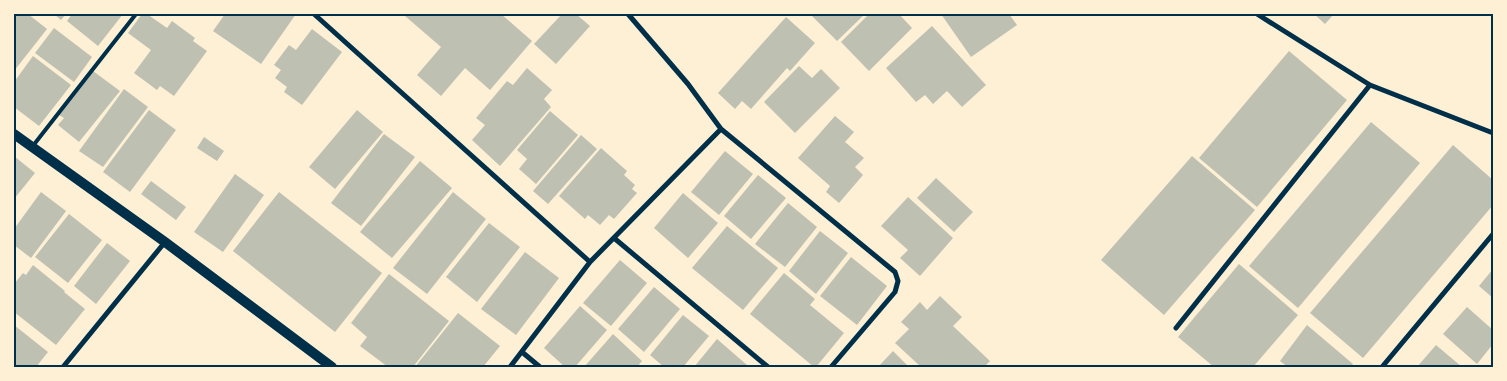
<svg xmlns="http://www.w3.org/2000/svg" width="1507" height="381" font-family="Figtree,sans-serif">
<style>
.building{fill:#bec0b2}
.lines{fill:none;stroke-linecap:round;stroke-linejoin:round}
.service{stroke:#003049;stroke-width:4}
.minor{stroke:#003049;stroke-width:5}
.secondary{stroke:#003049;stroke-width:10}
.neatline{fill:none;stroke:#003049;stroke-width:2}
</style>
<rect width="100%" height="100%" fill="#fdf0d5"/>
<path class="building" d="M14,14h14l19,15 -33,42z
M54,14h12l-5,6z
M72,14h51l-25,32 -31,-25z
M142,14h5l20,14 5,-7 23,17 -2,3 14,10 -33,45 -14,-10 -3,4 -23,-17 17,-23 -23,-17z
M225,14h71l-35,50 -48,-33z
M407,14h94l31,27 -42,49 -25,-22 -24,28 -24,-21 24,-28 -36,-31z
M562,14h14l14,12 -34,38 -22,-20z
M810,14h55l-28,27z
M869,14h30l13,14 -43,43 -28,-29z
M941,14h68l8,11 -46,32z
M1314,14h20l-9,10z
M786,17l29,26 -25,28 -3,-3 -36,41 -9,-8 -7,8 -17,-16z
M932,26l54,59 -24,22 -15,-16 -14,13 -8,-9 -9,7 -30,-34z
M54,28l38,29 -18,25 -39,-29z
M312,29l30,23 -40,53 -18,-13 3,-5 -12,-9 6,-8 -7,-5 15,-20 7,5z
M1289,51l58,49 -90,107 -58,-49z
M33,56l38,29 -32,41 -25,-19v-25z
M799,66l13,12 9,-9 19,19 -45,45 -31,-31z
M527,68l25,22 -8,9 7,8 -51,59 -28,-26 13,-15 -9,-7 31,-37 6,4z
M93,71l27,20 -41,51 -21,-17 6,-7 -5,-3z
M124,89l24,18 -45,60 -24,-16z
M149,110l27,20 -46,62 -27,-20z
M357,110l26,22 -48,57 -26,-22z
M550,111l28,24 -42,49 -17,-15 8,-10 -10,-9z
M835,116l19,16 -9,10 19,16 -9,9 8,8 -24,28 -13,-11 4,-6 -32,-28z
M1371,122l49,41 -122,145 -49,-42z
M384,134l31,23 -54,69 -30,-23z
M581,135l16,14 -49,55 -15,-13z
M204,137l20,14 -7,10 -20,-13z
M1453,145l40,35v25l-130,153 -53,-45z
M601,148l26,23 -3,4 11,10 -3,4 5,4 -23,26 -5,-4 -9,10 -12,-10 -3,4 -26,-23z
M725,151l28,23 -34,41 -28,-23z
M14,156l21,17 -21,26z
M1192,156l63,54 -91,105 -63,-55z
M420,161l32,27 -60,70 -32,-26z
M235,174l29,21 -41,57 -29,-20z
M758,175l28,23 -35,41 -27,-23z
M936,178l37,34 -19,20 -37,-34z
M151,181l35,26 -10,13 -35,-26z
M41,192l25,19 -35,47 -17,-13v-16z
M279,192l103,81 -47,59 -102,-81z
M453,192l33,27 -59,75 -34,-26z
M683,193l35,30 -30,35 -34,-30z
M908,197l45,41 -33,38 -20,-18 8,-8 -27,-24z
M788,203l29,24 -32,40 -30,-23z
M69,214l33,26 -34,43 -33,-26z
M489,223l31,24 -43,55 -31,-25z
M727,226l51,42 -35,42 -51,-42z
M820,231l28,22 -32,41 -27,-23z
M107,243l23,18 -34,43 -22,-18z
M525,252l34,26 -43,57 -35,-26z
M851,257l36,29 -30,39 -37,-29z
M620,260l27,23 -36,43 -28,-23z
M1239,264l59,51 -45,52h-39l-36,-30z
M33,265l32,26 -1,1 21,17 -29,36 -42,-33v-28l9,-11 3,2z
M1493,269v29l-14,-12z
M784,273l31,26 -5,6 34,28 -28,34h-2l-64,-53z
M389,274l60,47 -36,46h-25l-28,-21 7,-9 -16,-14z
M654,287l26,22 -36,43 -26,-23z
M940,296l22,21 -9,9 37,35 -6,6h-63l-26,-24 14,-14 -8,-7 19,-20 7,8z
M580,306l27,24 -32,37h-10l-21,-19z
M1467,307l26,23v14l-16,20 -34,-30z
M458,313l42,33 -17,21h-68z
M683,315l26,21 -26,31h-19l-14,-12z
M14,325l34,27 -12,15h-22z
M1307,325l46,39 -2,3h-63l-8,-6z
M613,334l29,27 -5,6h-53z
M717,339l30,26 -2,2h-51z
M1436,345l26,22h-45z
M893,351l16,16h-31z"/>
<g class="lines">
<path class="service" d="M32,147l104,-133"/>
<path class="minor" d="M314,14l276,248
M1257,14l113,71 123,48
M721,129l174,143 3,9 -3,11 -64,75
M614,238l154,129
M1176,328l194,-243
M522,352l18,15
M63,367l102,-125
M510,367l80,-105 131,-133 -33,-45 -60,-70
M1382,367l111,-133"/>
<path class="secondary" d="M14,134l151,108 167,125"/>
</g>
<rect width="1507" height="381" fill="none" stroke="#fdf0d5" stroke-width="30"/>
<rect x="15" y="15" width="1477" height="351" class="neatline"/>
</svg>
